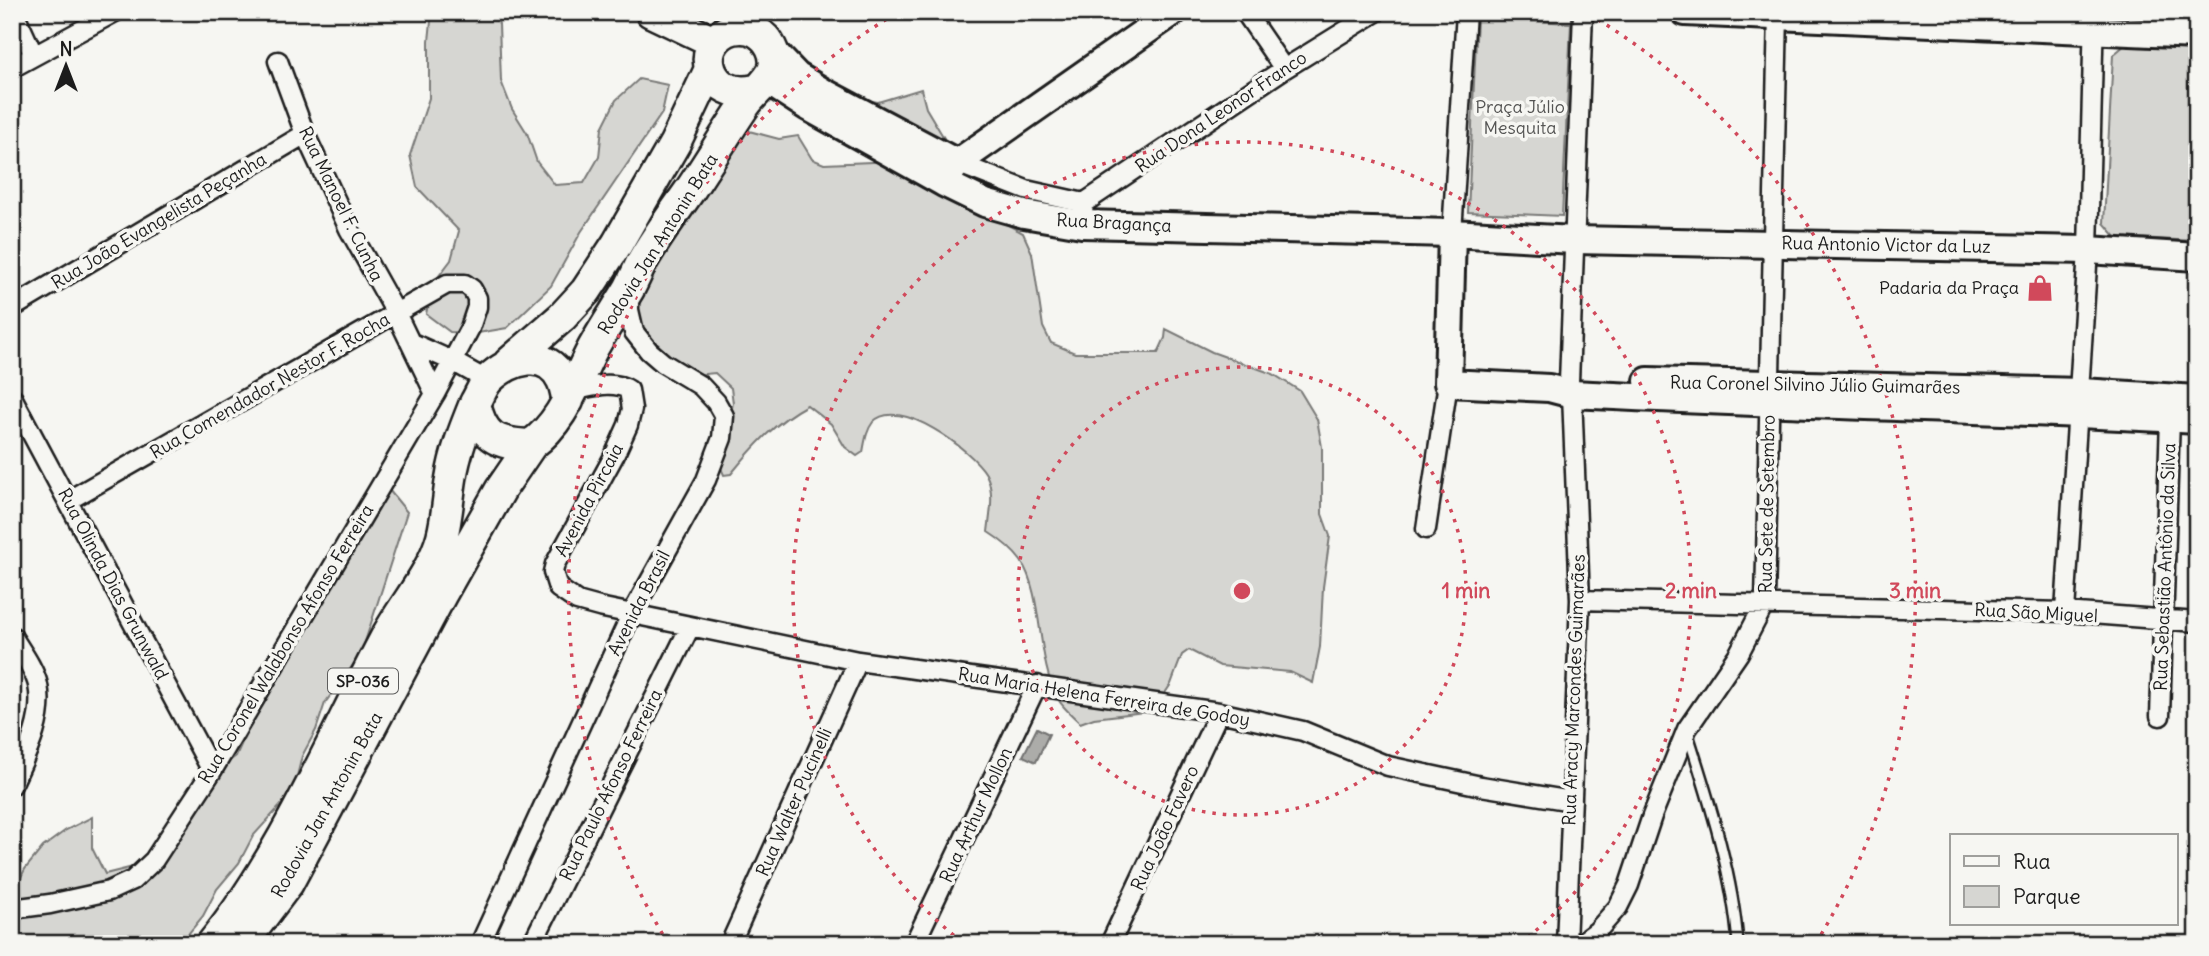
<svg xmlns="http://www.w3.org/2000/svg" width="2209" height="956" font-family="Delius,sans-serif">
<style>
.green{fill:#d6d6d2;stroke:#797977;stroke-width:2}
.water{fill:#acaca9;stroke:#727271;stroke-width:2}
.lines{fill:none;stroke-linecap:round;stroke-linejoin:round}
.lane-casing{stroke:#1c1c1c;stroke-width:14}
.street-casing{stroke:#1c1c1c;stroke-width:23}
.secondary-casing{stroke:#1c1c1c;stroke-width:32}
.primary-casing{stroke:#1c1c1c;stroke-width:35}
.lane{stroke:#f6f6f2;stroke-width:9}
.street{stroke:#f6f6f2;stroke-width:18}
.secondary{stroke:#f6f6f2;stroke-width:26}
.primary{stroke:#f6f6f2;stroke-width:30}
.ring{fill:none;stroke:#d1495b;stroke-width:3.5;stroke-dasharray:3.5 7}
.labels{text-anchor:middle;stroke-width:7;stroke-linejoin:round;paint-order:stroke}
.shield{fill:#f6f6f2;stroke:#5d5d5c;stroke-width:2}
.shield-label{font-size:16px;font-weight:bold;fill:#1c1c1c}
.park-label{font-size:18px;fill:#545453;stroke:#f6f6f2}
.street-label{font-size:18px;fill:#1c1c1c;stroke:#f6f6f2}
.poi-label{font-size:18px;fill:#1c1c1c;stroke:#f6f6f2;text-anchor:end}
.centre{fill:#d1495b;stroke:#f6f6f2;stroke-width:3.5}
.ring-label{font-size:21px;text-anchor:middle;font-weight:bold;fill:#d1495b;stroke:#f6f6f2;stroke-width:7;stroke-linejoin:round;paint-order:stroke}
</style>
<rect width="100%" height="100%" fill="#f6f6f2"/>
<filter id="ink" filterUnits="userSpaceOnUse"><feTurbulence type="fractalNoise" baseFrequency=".0143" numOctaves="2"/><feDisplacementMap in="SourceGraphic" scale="14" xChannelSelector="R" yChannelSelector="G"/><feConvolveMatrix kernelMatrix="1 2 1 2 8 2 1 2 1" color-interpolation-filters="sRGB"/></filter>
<g filter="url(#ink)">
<path class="green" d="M432,12h62l5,12 2,57 11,28 15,24 10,29 18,23 29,-2 15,-26 3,-29 14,-28 23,-21 29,6 -6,28 -81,119 -30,54 -44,42 -29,5 -28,-1 -24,-18 6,-29 19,-25 8,-29 -42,-44 -7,-32 19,-57v-57z
M1477,18l94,5 -9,193 -94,-4z
M2125,45l72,5v191l-81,-4 -12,-14 9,-168z
M921,89l5,19 18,30 -12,36 1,10 90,49 9,20 11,74 8,16 24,10h83l7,-15 1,-9 46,23 61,22 27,17 17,28 5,28v67l8,22 -7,51 -3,60 -7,36 -23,-11 -70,-6 -31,-16 -7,5 -11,29 -18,27 -59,7 -14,5c-7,-7 -17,-15 -22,-24 -22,-39 -14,-102 -37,-138 -8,-11 -22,-22 -33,-29 2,-19 7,-40 -2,-58 -14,-24 -88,-79 -113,-52 -7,9 -8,20 -10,30l-6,4 -12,-9 -14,-23 -24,-19c-32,17 -54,42 -76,69l-7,1 -4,-9 13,-63 -2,-15 -16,-15 -20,2 -9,-4 -49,-46 -3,-31 111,-164 34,9 19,-3 14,23 12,5 71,-3 -60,-66 43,7z
M389,490l18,22 -46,142 -36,49 -9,27 -14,26 -9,36 -40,44 -14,27 -22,26 -14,27 -23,28h-168v-49l13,-26 18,-22 23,-17 26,-13v31l13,26 32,-8 76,-93 23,-17 40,-89 87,-164z"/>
<path class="water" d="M1037,728l12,6 -13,28 -13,-6z"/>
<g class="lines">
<defs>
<path id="lane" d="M1688,734c21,67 45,140 50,210"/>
<path id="street" d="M14,12l20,44
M1245,12l39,57
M278,61l27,73 44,95 47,84 39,81
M12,68l103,-56
M957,163l69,27 58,13
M1082,224l2,-21 200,-134 92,-57
M1452,233l14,-221
M12,308l293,-174
M412,343l40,18 36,20
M575,390c17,-3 39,-10 54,0l3,19 -4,16 -14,31 -59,108 -2,8 5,16 19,13 22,6 259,54 361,51 84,19 85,35 93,20 91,15
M12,397l200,374
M1426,529l22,-146
M1580,600l485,12 132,10
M2065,612l23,-362 6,-238
M12,636c9,15 22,32 26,49 7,34 -12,70 -26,100
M2160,716l10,-297
M12,909l38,-5 59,-13 24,-11 21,-20 58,-89 223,-377 35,-66 7,-21v-9l-5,-9 -7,-5h-18l-51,29 -327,187
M480,944l151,-329 75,-135 16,-42 2,-22 -8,-14 -15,-16 -38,-23 -14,-12 -15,-19 -5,-22v-18
M532,944l158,-317
M730,944l128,-283
M914,944l123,-259
M1110,944l109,-232
M1566,944l14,-344 -8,-206 -3,-12 14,-370
M1579,944l18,-13 21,-24 11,-22 23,-69 35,-87 52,-76 26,-50 13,-591"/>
<path id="secondary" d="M1685,12l512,23
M773,51l24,25 28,17 132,70
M768,81l40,26 136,76 41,20 39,11 58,10 370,9 122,7 514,10 109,7
M944,183l13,-20 216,-151
M1452,233l-4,150 101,5 23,6c209,11 417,14 625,26
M1648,381l433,11 116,7"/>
<path id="primary" d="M651,12l63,30
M509,363l53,-46 24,-26 31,-47 58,-101 35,-74
M568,401c-2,-7 -3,-15 -6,-21 -15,-33 -52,-21 -73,-1 -6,6 -9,16 -14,24 7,35 22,41 56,42 34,-25 43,-61 62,-97 11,-20 24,-39 36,-59 5,-9 9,-19 14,-29 14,-24 31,-47 47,-70 19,-28 36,-57 55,-85 8,-12 25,-24 29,-37 3,-14 -5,-29 -17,-36 -8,-5 -21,-5 -30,-1 -34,17 -18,70 28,59
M212,944c73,-91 119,-203 173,-305 18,-34 47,-65 57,-102 5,-19 6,-39 9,-58 4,-27 14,-51 24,-76
M242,944l46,-61 154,-290 59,-104 30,-44"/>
</defs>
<use href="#lane" class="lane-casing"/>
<use href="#street" class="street-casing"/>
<use href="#secondary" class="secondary-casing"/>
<use href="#primary" class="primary-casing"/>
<use href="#lane" class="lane"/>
<use href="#street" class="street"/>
<use href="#secondary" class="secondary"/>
<use href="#primary" class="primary"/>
</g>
</g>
<g class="ring">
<circle cx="1242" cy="591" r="224"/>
<path d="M962 942A449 449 0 1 1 1522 942"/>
<path d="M668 943A673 673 0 0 1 895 14M1589 14A673 673 0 0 1 1816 943"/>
</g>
<defs>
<symbol id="shop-bare" viewBox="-9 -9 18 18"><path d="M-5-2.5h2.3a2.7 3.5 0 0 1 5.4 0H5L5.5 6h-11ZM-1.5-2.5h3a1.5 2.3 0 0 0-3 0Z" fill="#d1495b" stroke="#f6f6f2" stroke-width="2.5" paint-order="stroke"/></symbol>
</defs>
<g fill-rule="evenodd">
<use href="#shop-bare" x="2021" y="269" width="38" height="38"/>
</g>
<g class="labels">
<rect class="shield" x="328" y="668.5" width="70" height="25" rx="5"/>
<g class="shield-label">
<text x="363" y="687">SP-036</text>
</g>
<g class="park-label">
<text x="1520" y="113">Praça Júlio<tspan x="1520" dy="21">Mesquita</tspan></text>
</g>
<g class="street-label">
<text transform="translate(1221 112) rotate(-34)" y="6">Rua Dona Leonor Franco</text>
<text transform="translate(341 204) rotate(64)" y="6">Rua Manoel F. Cunha</text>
<text transform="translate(159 221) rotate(-31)" y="6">Rua João Evangelista Peçanha</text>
<text transform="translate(1114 223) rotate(3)" y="6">Rua Bragança</text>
<text transform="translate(658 244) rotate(-58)" y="6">Rodovia Jan Antonin Bata</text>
<text transform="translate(1886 245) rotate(1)" y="6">Rua Antonio Victor da Luz</text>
<text transform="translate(1815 385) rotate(1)" y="6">Rua Coronel Silvino Júlio Guimarães</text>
<text transform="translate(270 386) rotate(-30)" y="6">Rua Comendador Nestor F. Rocha</text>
<text transform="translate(589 500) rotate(-62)" y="6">Avenida Pircaia</text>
<text transform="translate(1767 504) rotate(-89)" y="6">Rua Sete de Setembro</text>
<text transform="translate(2165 567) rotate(-88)" y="6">Rua Sebastião Antônio da Silva</text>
<text transform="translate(113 584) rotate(62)" y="6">Rua Olinda Dias Grunwald</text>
<text transform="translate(639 603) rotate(-63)" y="6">Avenida Brasil</text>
<text transform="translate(2036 613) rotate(3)" y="6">Rua São Miguel</text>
<text transform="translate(286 644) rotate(-59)" y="6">Rua Coronel Walabonso Afonso Ferreira</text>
<text transform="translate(1574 690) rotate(-88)" y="6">Rua Aracy Marcondes Guimarães</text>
<text transform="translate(1104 697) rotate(9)" y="6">Rua Maria Helena Ferreira de Godoy</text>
<text transform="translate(611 785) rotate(-64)" y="6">Rua Paulo Afonso Ferreira</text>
<text transform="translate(794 802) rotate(-66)" y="6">Rua Walter Pucinelli</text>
<text transform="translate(327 805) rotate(-61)" y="6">Rodovia Jan Antonin Bata</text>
<text transform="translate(976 815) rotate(-65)" y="6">Rua Arthur Mollon</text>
<text transform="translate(1165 828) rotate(-65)" y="6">Rua João Favero</text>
</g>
<g class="poi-label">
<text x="2019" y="294">Padaria da Praça</text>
</g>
</g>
<circle cx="1242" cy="591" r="10" class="centre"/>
<g class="ring-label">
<text x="1466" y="598">1 min</text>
<text x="1691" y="598">2 min</text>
<text x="1915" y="598">3 min</text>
</g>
<rect width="2209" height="956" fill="none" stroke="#f6f6f2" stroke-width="42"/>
<rect x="21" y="21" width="2167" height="914" fill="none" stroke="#1c1c1c" stroke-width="2.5" filter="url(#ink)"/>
<rect x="1950" y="834" width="228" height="91" fill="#f6f6f2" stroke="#9f9f9c" stroke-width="2"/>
<rect x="1964" y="856" width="35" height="10" fill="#f6f6f2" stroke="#9f9f9c" stroke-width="2"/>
<text x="2013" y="869" font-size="21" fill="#1c1c1c">Rua</text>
<rect x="1964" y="886" width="35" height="21" fill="#d6d6d2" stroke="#9f9f9c" stroke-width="2"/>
<text x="2013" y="904" font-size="21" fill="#1c1c1c">Parque</text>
<g transform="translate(66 66)" stroke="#f6f6f2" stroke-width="5" paint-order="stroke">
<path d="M0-5L12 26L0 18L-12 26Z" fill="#1c1c1c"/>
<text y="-10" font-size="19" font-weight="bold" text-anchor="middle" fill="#1c1c1c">N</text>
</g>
</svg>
